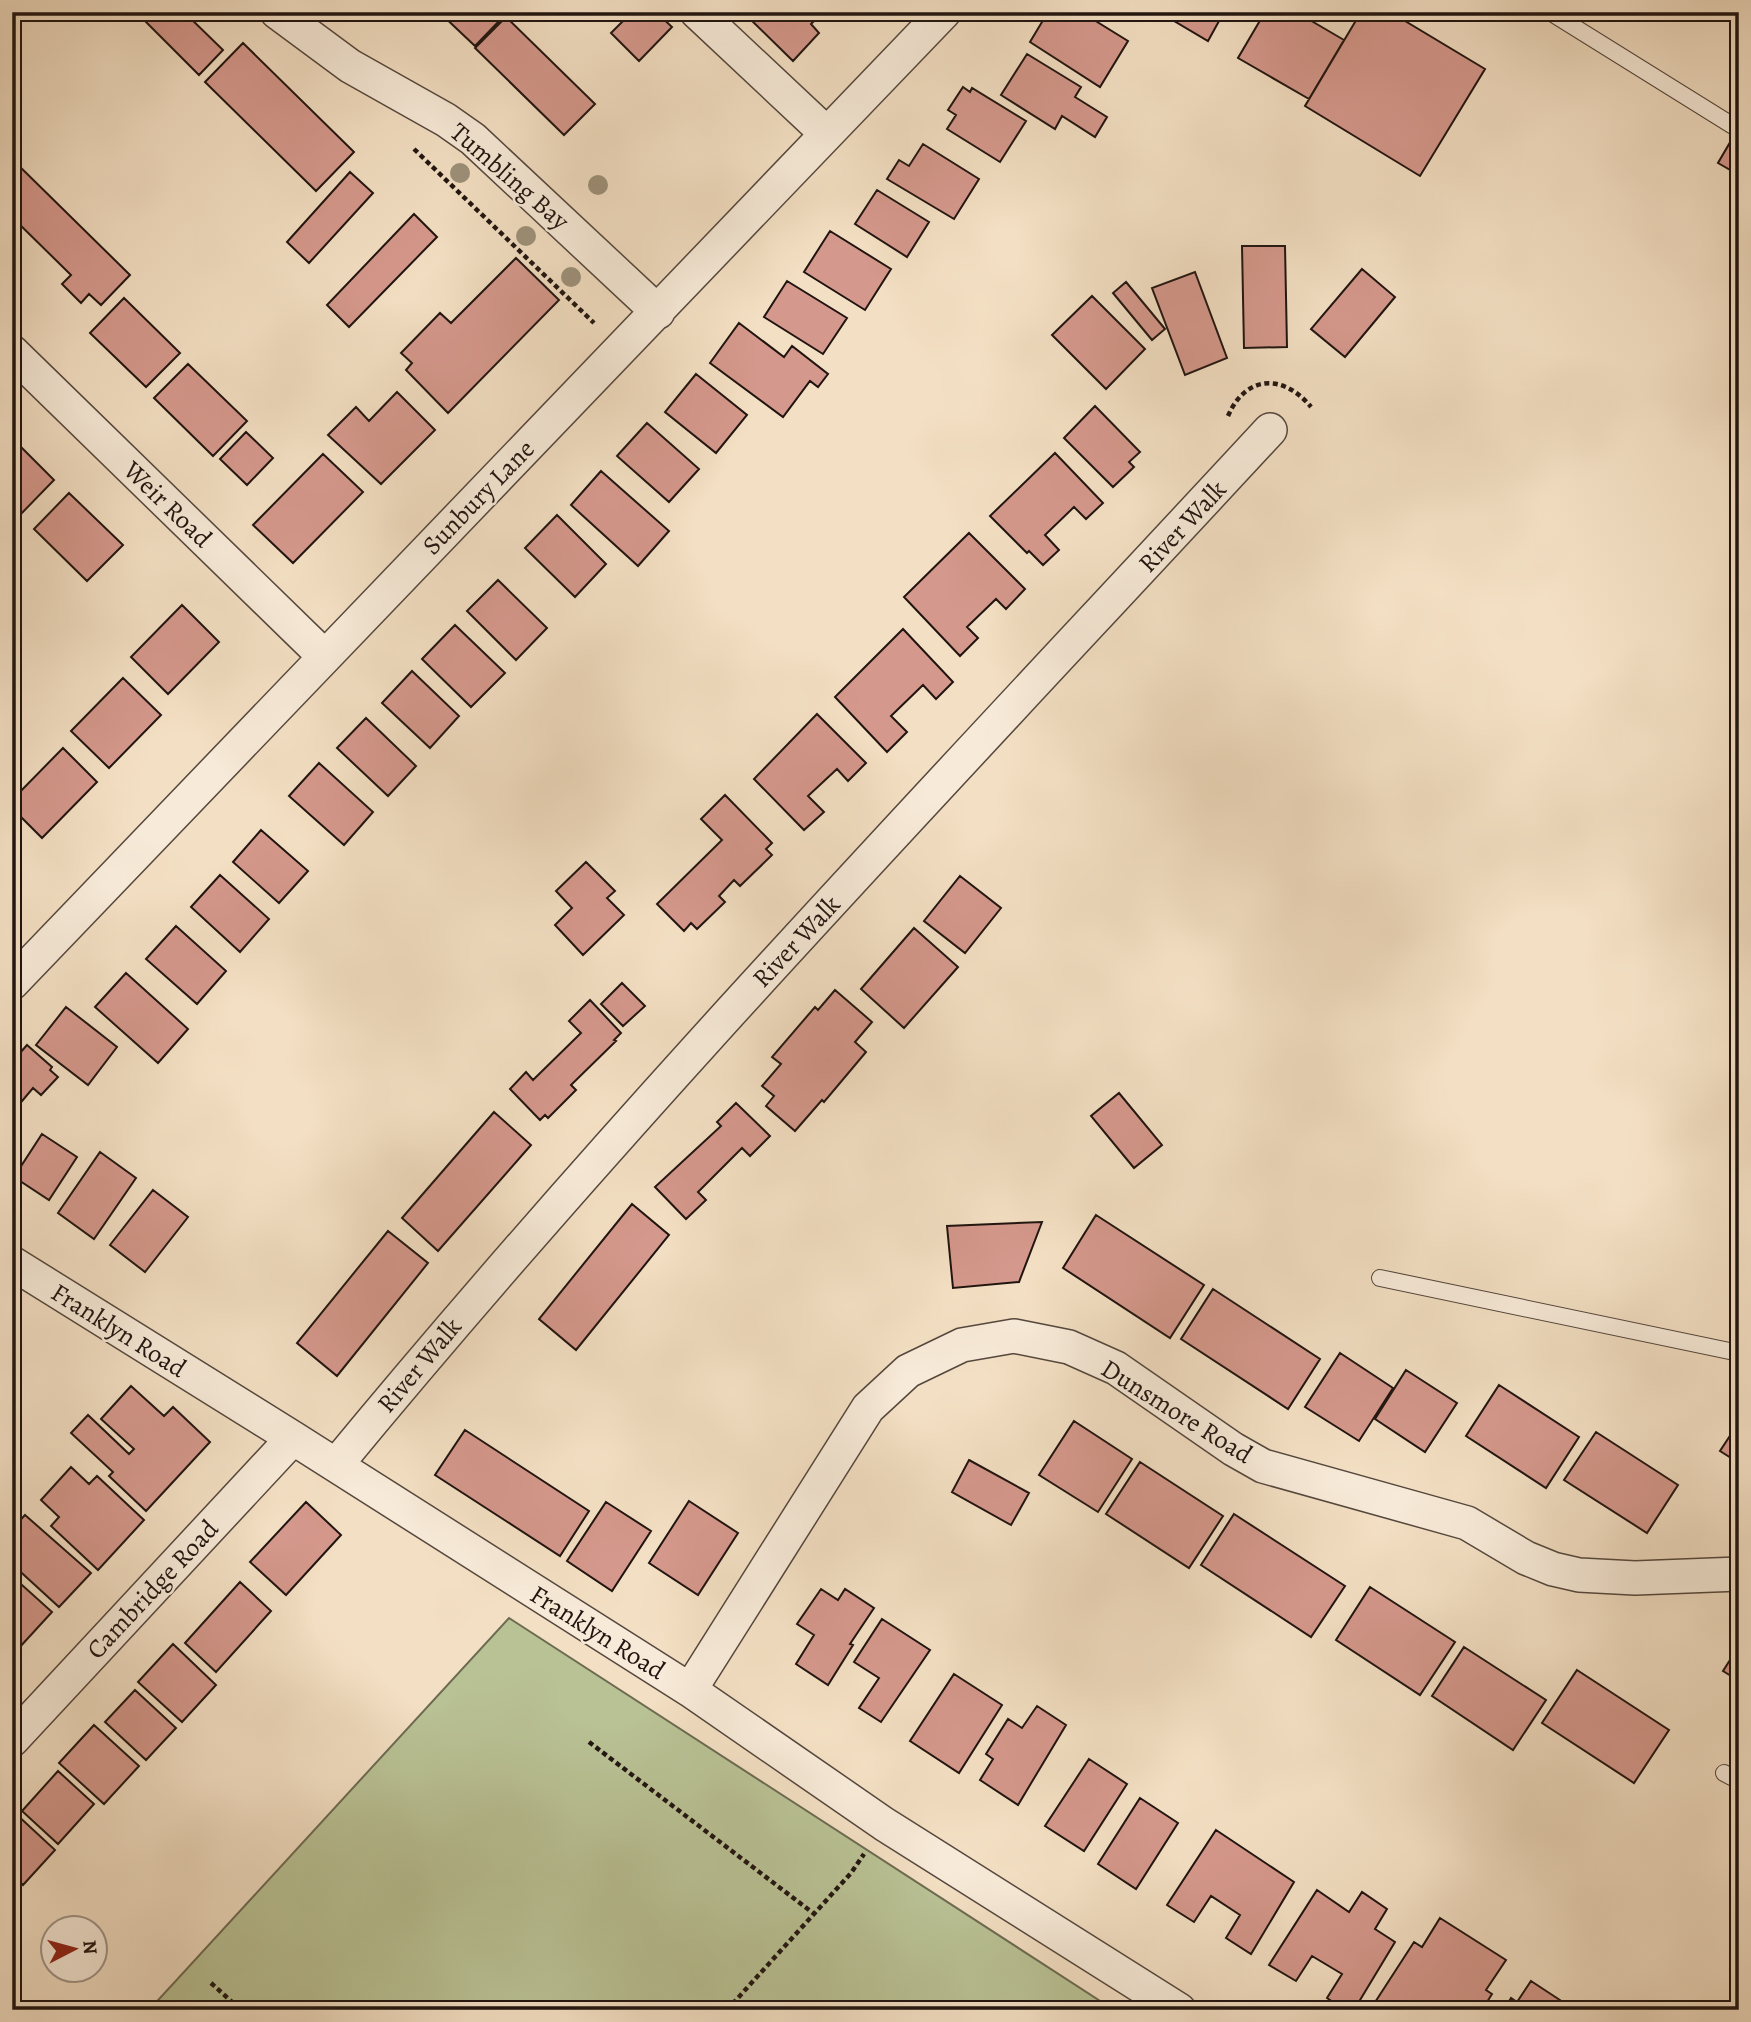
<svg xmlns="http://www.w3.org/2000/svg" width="1751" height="2022" font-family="Alegreya,serif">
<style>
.green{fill:#b9c295;stroke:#6c6b52;stroke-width:2}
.building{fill:#d5988c;stroke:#201410;stroke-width:2}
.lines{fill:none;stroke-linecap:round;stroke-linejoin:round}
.service-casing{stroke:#55473d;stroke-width:18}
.minor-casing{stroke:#55473d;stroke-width:36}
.path{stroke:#201410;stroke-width:4.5;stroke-dasharray:5 3.5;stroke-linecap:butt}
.service{stroke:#f7ead8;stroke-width:16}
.minor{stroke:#f7ead8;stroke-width:33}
.tree{fill:#9d917a}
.labels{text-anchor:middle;stroke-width:5;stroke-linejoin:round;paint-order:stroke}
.street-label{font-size:26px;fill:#201410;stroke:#f7ead8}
</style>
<rect width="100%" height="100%" fill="#f3dfc3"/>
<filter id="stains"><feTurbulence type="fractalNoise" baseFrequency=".00286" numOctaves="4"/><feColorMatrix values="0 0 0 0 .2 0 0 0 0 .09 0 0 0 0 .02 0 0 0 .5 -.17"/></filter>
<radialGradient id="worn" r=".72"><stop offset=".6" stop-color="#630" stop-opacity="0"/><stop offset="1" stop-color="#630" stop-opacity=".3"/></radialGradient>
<path class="green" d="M509,1618l605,392h-965z"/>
<path class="building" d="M136,12h48l39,38 -24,25z
M439,12h59l5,5 -28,29z
M632,12h24l16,15 -33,34 -28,-28z
M753,12h70l-12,12 8,9 -26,28 -45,-44z
M1048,12h33l47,29 -28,46 -70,-45z
M1159,12h65l-16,29z
M1265,12h31l48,28 -35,59 -71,-41z
M1361,12h29l95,57 -65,107 -115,-70z
M506,17l89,87 -31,31 -89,-87z
M243,43l111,109 -38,39 -111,-109z
M1027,54l54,33 -6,10 32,20 -12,20 -33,-21 -7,13 -54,-34z
M963,87l7,5 2,-4 54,33 -26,41 -53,-33 9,-14 -8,-5z
M1739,127v48l-21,-12z
M923,144l56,35 -25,40 -67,-40 12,-19 10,6z
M12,159l118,116 -29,30 -12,-11 -8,9 -19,-19 9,-9 -59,-58z
M350,172l23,21 -64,70 -22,-21z
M877,190l52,32 -22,35 -52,-33z
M414,214l23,23 -88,90 -22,-22z
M830,231l61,38 -26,41 -61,-38z
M1242,246h43l2,101 -43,1z
M516,258l43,42 -111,113 -42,-43 6,-7 -11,-10 39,-40 11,10z
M1362,269l33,28 -50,60 -34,-28z
M1195,272l32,86 -42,17 -33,-87z
M787,281l60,37 -24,36 -59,-37z
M1126,282l39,47 -13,11 -39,-47z
M1092,296l53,53 -39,40 -54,-54z
M124,298l56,55 -34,34 -56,-54z
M739,323l45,34 8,-11 36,28 -10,13 -8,-6 -27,36 -73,-54z
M188,364l59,57 -34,35 -59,-58z
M696,374l51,41 -31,38 -51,-41z
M397,392l38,38 -54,54 -53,-49 28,-28 13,14z
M1095,406l45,46 -11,10 5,5 -21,20 -49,-49z
M647,423l52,46 -30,33 -52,-46z
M246,432l27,26 -26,27 -27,-26z
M12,438l42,42 -36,37 -6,-6z
M1055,453l48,50 -17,16 -12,-12 -29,28 14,15 -16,15 -14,-14 -2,2 -37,-37z
M323,454l40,38 -70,71 -40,-38z
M601,471l68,60 -31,35 -67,-61z
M69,493l54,52 -36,36 -53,-52z
M557,515l49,49 -31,33 -50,-49z
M969,533l56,56 -19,20 -10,-10 -29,28 11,11 -18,18 -56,-59z
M498,580l49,48 -31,32 -49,-49z
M182,605l37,37 -51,52 -37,-37z
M455,625l50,48 -34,34 -49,-48z
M903,629l50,53 -17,17 -13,-14 -32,31 16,16 -20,20 -52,-55z
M412,671l47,45 -29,32 -48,-45z
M123,678l38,37 -52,53 -38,-37z
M817,714l49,49 -18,18 -11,-12 -29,27 16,16 -20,18 -50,-51z
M366,718l50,48 -28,30 -51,-48z
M63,748l34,34 -55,56 -30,-30v-8z
M319,763l54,49 -29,33 -55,-49z
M725,795l47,48 -6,6 6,6 -32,31 -6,-6 -15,16 6,6 -28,27 -6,-6 -7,8 -27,-27 65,-64 -21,-21z
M261,830l47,41 -29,32 -46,-41z
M586,862l29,29 -8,7 17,17 -41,40 -28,-30 17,-17 -16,-17z
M220,875l49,44 -29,33 -49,-45z
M960,876l41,32 -36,45 -41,-32z
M176,926l50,45 -29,33 -51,-45z
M914,928l44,39 -54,61 -43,-39z
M126,973l62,56 -30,34 -63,-56z
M622,983l23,23 -22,20 -22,-22z
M835,990l37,32 -17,20 11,10 -42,50 -2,-2 -27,31 -29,-25 8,-10 -12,-10 19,-22 -9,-7 43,-50 3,3z
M590,1000l31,33 -7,7 2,1 -45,44 5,5 -28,28 -3,-3 -5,5 -30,-31 16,-17 7,8 48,-47 -12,-12z
M66,1007l51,40 -29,38 -52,-40z
M27,1045l25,22 -2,3 8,7 -17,18 -8,-7 -21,25v-51z
M1119,1093l43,52 -28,23 -43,-52z
M736,1103l34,33 -20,20 -8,-8 -44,44 8,8 -20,19 -31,-32 66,-61 -4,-4z
M494,1112l37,33 -93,106 -36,-33z
M42,1134l35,23 -28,43 -35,-23z
M100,1152l36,26 -42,61 -36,-26z
M153,1190l35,27 -43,55 -35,-27z
M632,1204l37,31 -93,115 -37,-31z
M1096,1215l108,70 -34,53 -107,-70z
M1042,1222l-23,60 -66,6 -6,-62z
M388,1231l40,32 -91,113 -40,-33z
M1213,1289l107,70 -32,50 -107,-70z
M1340,1353l53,35 -34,53 -54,-34z
M1406,1370l51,33 -32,49 -50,-33z
M1499,1385l80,52 -33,51 -80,-52z
M131,1386l33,30 9,-9 37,35 -64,69 -37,-35 4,-4 -42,-39 17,-18 41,39 5,-5 -33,-30z
M1074,1421l58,38 -34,53 -59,-37z
M1739,1422v41l-19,-12z
M465,1430l124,81 -29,45 -125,-81z
M1596,1432l82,53 -31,48 -83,-53z
M969,1460l60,33 -18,32 -59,-33z
M1140,1462l83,54 -34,52 -83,-54z
M71,1467l18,17 8,-8 47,44 -46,50 -47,-44 8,-9 -18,-17z
M689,1501l49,32 -40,62 -49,-32z
M306,1502l35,33 -55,60 -36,-33z
M606,1502l45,29 -39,60 -45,-30z
M1234,1514l111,72 -34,51 -110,-72z
M25,1515l66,58 -32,34 -47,-43 5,-9 -5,-5v-21z
M12,1576l40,36 -34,37 -6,-5z
M240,1582l31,29 -55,61 -31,-29z
M1370,1587l85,55 -35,53 -84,-55z
M821,1589l17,11 7,-11 29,19 -24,36 3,1 -25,40 -32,-21 18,-29 -17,-11z
M882,1619l48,31 -49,72 -22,-14 20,-30 -25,-16z
M173,1644l43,41 -34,37 -44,-40z
M1739,1646v35l-16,-10z
M1464,1647l82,53 -33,50 -81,-54z
M1577,1670l92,60 -35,53 -92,-60z
M954,1674l48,31 -43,68 -49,-32z
M135,1690l41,38 -30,32 -41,-38z
M1037,1706l29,19 -48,80 -38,-25 13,-21 -7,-5 22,-35 14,9z
M94,1725l45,41 -35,38 -45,-41z
M1089,1759l38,25 -43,67 -39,-25z
M58,1771l36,33 -36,40 -36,-33z
M1140,1798l38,25 -42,66 -38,-25z
M15,1813l40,37 -32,35 -11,-10v-60z
M1216,1830l78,52 -43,72 -25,-16 14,-23 -29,-19 -17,26 -27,-17z
M1317,1890l32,22 13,-20 25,17 -12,20 20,13 -41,68h-9l-18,-12 15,-24 -30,-18 -16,25 -27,-16z
M1440,1918l66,42 -20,30 6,4 -10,16h-69l-4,-3 -2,3h-37l44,-68 8,5z
M1739,1955v20l-9,-6z
M1531,1981l44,29h-71l7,-12 6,4z"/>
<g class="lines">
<defs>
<path id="service" d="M1550,12l188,117
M1380,1278l359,75
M1724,1773l15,8"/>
<path id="minor" d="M277,12l73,54 96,54 27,19 185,173
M697,12l130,122
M12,352l312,304
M12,983l932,-971
M12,1263l281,175 397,252 194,134 295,186
M336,1465c296,-359 618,-694 934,-1035
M690,1690l178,-282 40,-37 54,-26 52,-9 55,11 47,21 117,81 30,17 204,57 59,35 27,11 26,6 56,3 104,-4
M12,1740l281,-302"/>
</defs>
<use href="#service" class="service-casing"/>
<use href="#minor" class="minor-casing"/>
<path class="path" d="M414,149l180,174
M1228,416c18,-42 56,-42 83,-9
M589,1742l224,171
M211,1983l30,27
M727,2010l124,-137 13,-19"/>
<use href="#service" class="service"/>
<use href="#minor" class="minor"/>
</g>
<g class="tree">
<circle cx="460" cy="173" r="10"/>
<circle cx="598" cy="185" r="10"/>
<circle cx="526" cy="236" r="10"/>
<circle cx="571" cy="277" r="10"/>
</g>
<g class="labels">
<g class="street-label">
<text transform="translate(510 176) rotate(41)" y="9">Tumbling Bay</text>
<text transform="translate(478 497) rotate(-46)" y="9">Sunbury Lane</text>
<text transform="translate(168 504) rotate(44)" y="9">Weir Road</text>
<text transform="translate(1182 526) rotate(-47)" y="9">River Walk</text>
<text transform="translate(796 941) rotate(-47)" y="9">River Walk</text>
<text transform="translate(119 1330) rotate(32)" y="9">Franklyn Road</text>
<text transform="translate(419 1365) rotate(-50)" y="9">River Walk</text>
<text transform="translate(1177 1411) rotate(32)" y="9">Dunsmore Road</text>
<text transform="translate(152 1589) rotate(-47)" y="9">Cambridge Road</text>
<text transform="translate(598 1632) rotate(32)" y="9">Franklyn Road</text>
</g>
</g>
<rect width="1751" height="2022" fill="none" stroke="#f3dfc3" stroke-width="42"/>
<rect x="14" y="14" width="1723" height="1994" fill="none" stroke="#201410" stroke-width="3.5"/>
<rect x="21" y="21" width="1709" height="1980" fill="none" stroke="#201410" stroke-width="2"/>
<g transform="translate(74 1949) rotate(84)"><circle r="33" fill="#f7ead8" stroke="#a19488" stroke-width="2"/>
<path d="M0-5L12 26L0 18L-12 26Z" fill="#8f2418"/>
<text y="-10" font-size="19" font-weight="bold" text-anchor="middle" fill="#201410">N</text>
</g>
<rect width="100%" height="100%" filter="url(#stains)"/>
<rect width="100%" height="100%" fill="url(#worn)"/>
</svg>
